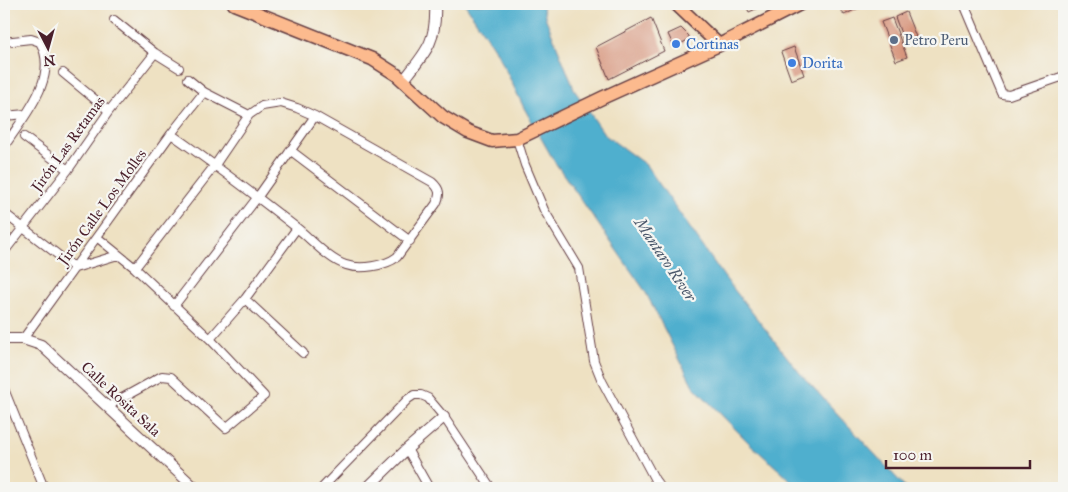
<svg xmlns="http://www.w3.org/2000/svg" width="1068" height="492" font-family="'IM FELL Great Primer',serif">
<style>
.water{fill:#4fafce;stroke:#4c677c}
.building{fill:#d7957d}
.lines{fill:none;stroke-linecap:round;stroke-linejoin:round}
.minor-casing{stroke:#633c42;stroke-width:10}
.tertiary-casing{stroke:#633c42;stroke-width:12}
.primary-casing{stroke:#633c42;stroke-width:15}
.trunk-casing{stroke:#633c42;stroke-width:15}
.minor{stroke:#fff;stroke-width:8}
.tertiary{stroke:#fff;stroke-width:10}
.primary{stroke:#fcba8e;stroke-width:12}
.trunk{stroke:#fcba8e;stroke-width:12}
.service-dot{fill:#5c6f8a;stroke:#f6f6f2;stroke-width:2}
.shop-dot{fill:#3f7fe0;stroke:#f6f6f2;stroke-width:2}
.labels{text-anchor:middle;stroke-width:4.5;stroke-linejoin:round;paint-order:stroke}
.service-label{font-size:15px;fill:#4e5e75;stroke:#f6f6f2;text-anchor:start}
.shop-label{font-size:15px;fill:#366cbe;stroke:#f6f6f2;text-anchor:start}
.street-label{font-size:15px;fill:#4a1f2b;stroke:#f6f6f2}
.water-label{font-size:16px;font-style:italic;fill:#4c596c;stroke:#f6f6f2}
</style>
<rect width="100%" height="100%" fill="#f6f6f2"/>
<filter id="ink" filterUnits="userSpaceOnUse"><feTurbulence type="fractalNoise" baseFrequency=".02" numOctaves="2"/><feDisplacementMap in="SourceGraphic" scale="10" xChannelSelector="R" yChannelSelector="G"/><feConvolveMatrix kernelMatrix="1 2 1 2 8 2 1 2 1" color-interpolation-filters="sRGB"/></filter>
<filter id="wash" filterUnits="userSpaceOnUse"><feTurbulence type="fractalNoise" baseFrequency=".0096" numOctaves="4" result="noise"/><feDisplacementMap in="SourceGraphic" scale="20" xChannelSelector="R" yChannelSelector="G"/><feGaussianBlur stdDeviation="1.12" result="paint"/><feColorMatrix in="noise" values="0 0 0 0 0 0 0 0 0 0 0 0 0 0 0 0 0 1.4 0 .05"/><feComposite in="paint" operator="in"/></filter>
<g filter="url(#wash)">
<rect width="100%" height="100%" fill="#eee1c2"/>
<path class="water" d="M465,4h77l4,15 29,72 30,44 41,30 79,113 74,94 107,116h-107l-50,-45 -56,-57 -48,-95 -91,-130 -30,-53 -25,-52z"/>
<g id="blocks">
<path class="building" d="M745,4h22l-18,8z
M838,4h29l-23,11z
M906,12l10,25 -12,5 -9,-25z
M651,18l13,33 -55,28 -13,-32z
M892,18l15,39 -11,4 -15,-39z
M681,28l8,8 -1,4 -14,7 -6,-13z
M794,47l10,28 -13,5 -10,-28z"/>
</g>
</g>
<g filter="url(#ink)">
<use href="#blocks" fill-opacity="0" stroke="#633c42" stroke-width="1"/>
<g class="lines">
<defs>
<path id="minor" d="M964,4l38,90 7,1 55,-19
M114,20l41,33 24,15
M4,42l27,-3 9,3c20,36 -17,75 -36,105
M63,73l46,38
M188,79l16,13 45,23
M4,116l22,-2
M24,137l44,33
M517,139l8,26 19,45 35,58 15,93 8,20 53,99 6,8
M290,150l120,91
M4,213l71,55 43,-13
M98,238l37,30 75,71 54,57 -38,32 -55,-51 -9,-1 -47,26 -7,6
M4,252l64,-82 41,-59 46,-58
M135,268l80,-103 34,-50 13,-9 19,-3 16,5 18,8 117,66c8,7 9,12 4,22l-39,53c-12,9 -37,13 -51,8 -17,-5 -35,-26 -49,-37 -41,-32 -83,-64 -126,-94
M245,299l58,54
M174,306l83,-108 58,-82
M23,339l148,-205 33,-42
M210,339l35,-40 52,-71
M4,389l40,99
M407,449l22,39
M322,488l86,-89 6,-4h7l7,3 16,19 47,71"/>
<path id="tertiary" d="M403,81c23,-29 34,-39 32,-77
M4,339h19l18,6 154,143
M367,488l40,-39 37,-32"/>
<path id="primary" d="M234,4l138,55 25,16 46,42 25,15 24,9 25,-2 87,-42 115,-52"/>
<path id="trunk" d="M676,4l43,41 81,-41"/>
</defs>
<use href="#minor" class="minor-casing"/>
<use href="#tertiary" class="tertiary-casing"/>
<use href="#primary" class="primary-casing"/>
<use href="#trunk" class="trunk-casing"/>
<use href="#minor" class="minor"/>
<use href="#tertiary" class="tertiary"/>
<use href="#primary" class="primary"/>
<use href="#trunk" class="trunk"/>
</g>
</g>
<circle class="service-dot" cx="894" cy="40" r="5"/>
<g class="shop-dot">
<circle cx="676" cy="44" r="5"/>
<circle cx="792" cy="63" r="5"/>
</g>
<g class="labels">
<g class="service-label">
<text x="904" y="45">Petro Peru</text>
</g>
<g class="shop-label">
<text x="686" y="49">Cortinas</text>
<text x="802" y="68">Dorita</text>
</g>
<g class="street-label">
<text transform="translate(68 144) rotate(-54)" y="5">Jirón Las Retamas</text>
<text transform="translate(102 207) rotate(-54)" y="5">Jirón Calle Los Molles</text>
<text transform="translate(121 399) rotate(43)" y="5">Calle Rosita Sala</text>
</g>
<g class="water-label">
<text transform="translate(666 259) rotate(56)" y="6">Mantaro River</text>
</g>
</g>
<rect width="1068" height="492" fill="none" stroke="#f6f6f2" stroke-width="20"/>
<g transform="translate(48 48) rotate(174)" stroke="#f6f6f2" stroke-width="4" paint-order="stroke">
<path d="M0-4L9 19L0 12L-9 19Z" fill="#4a1f2b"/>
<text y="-8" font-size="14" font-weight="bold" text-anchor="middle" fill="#4a1f2b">N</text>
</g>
<path d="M886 460v8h144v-8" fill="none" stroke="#4a1f2b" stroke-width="2.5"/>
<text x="893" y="460" font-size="15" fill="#4a1f2b" stroke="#f6f6f2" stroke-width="4" paint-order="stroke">100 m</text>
</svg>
